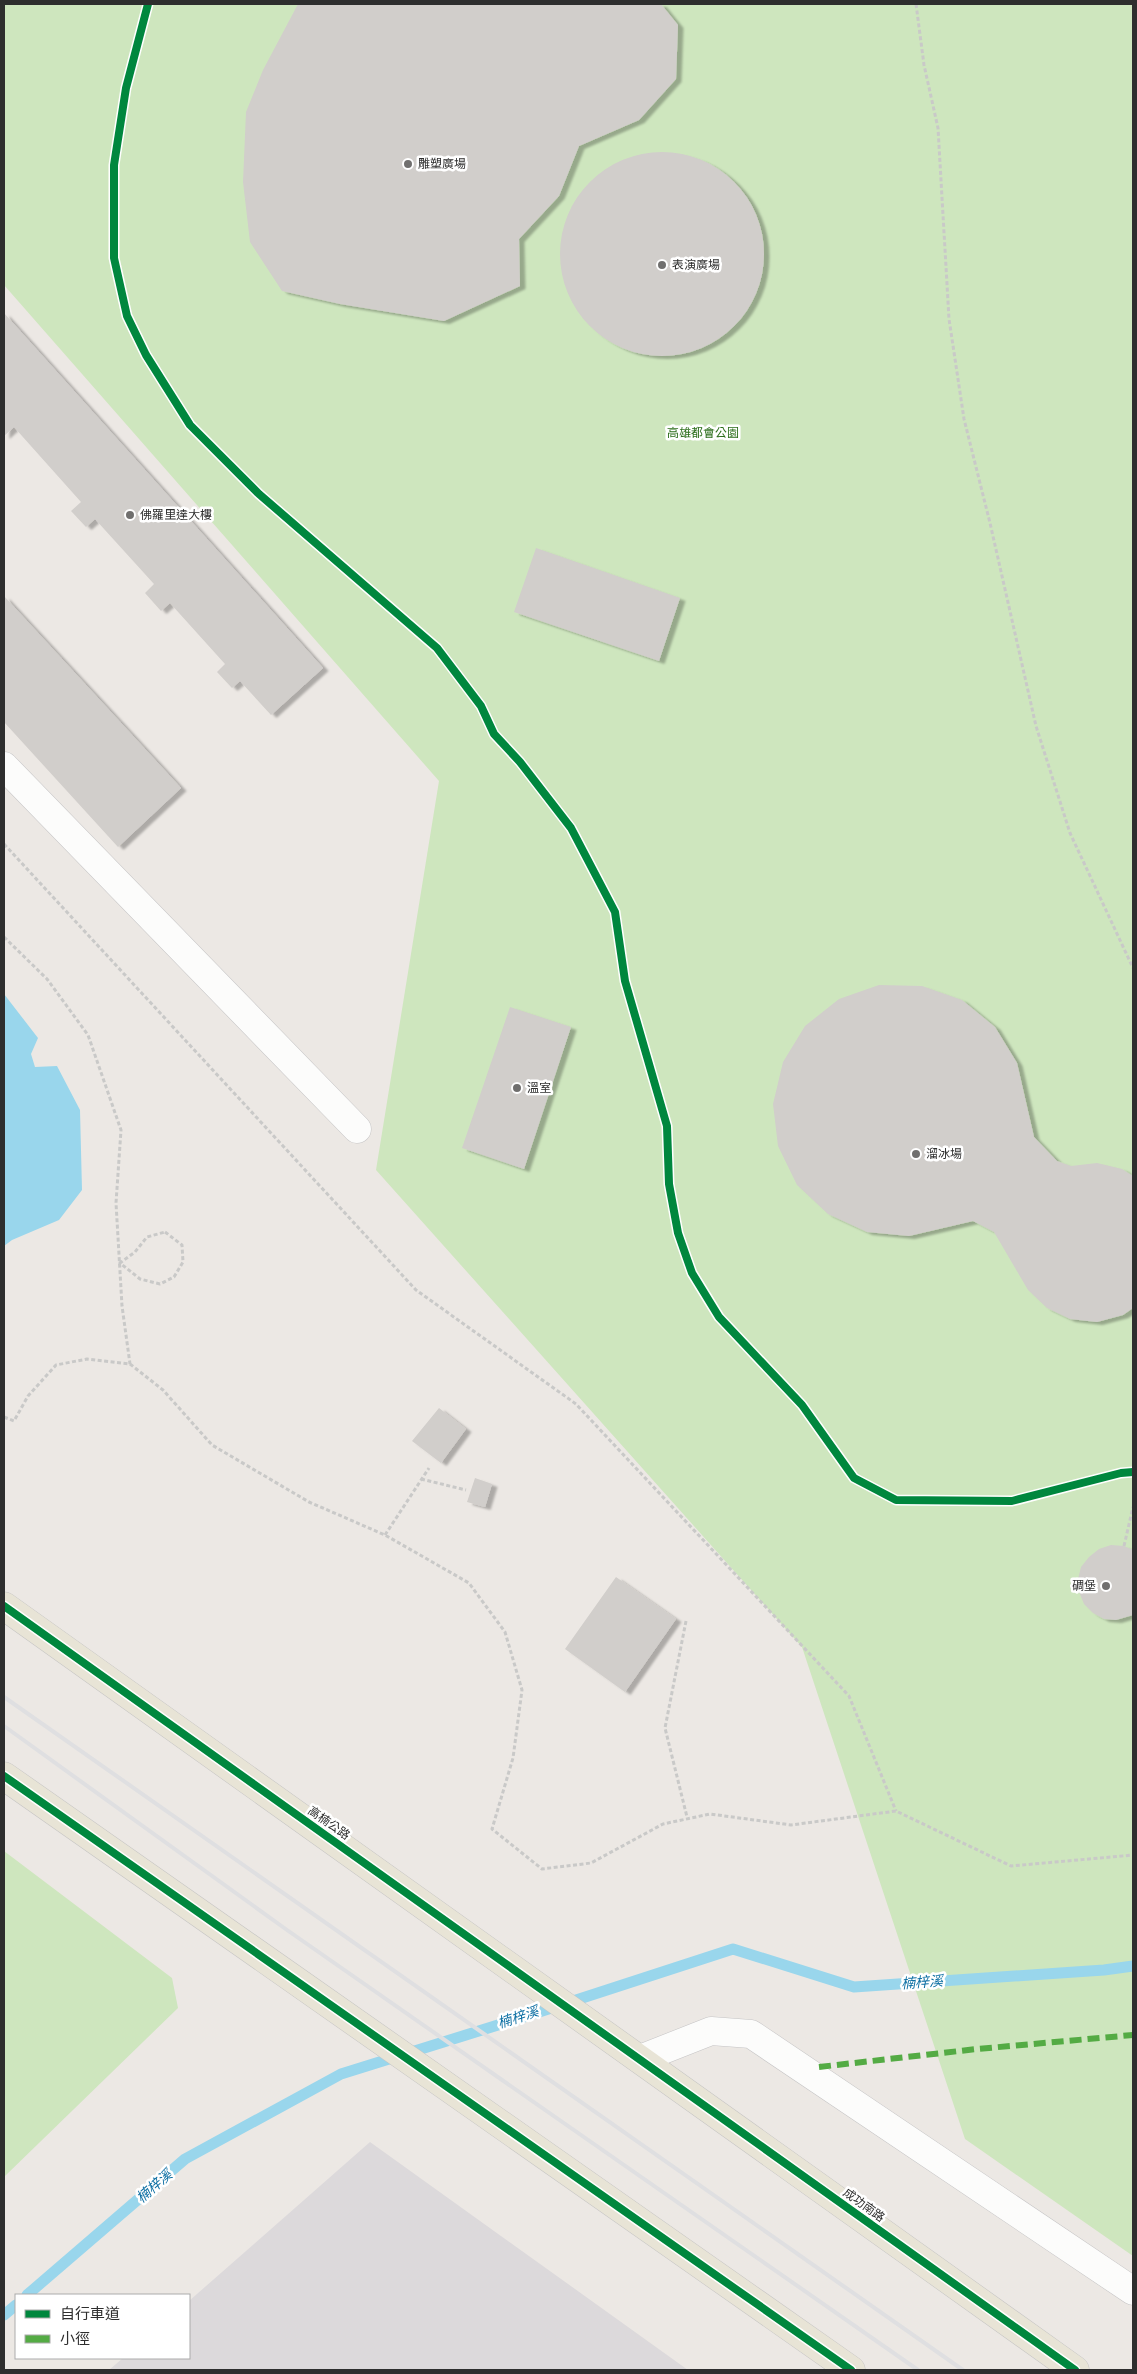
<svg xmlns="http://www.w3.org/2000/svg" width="1137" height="2374" font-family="'Open Sans','Noto Sans TC',sans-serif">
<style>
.industrial{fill:#dcd9db}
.green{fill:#cee6be}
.water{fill:#99d6ec}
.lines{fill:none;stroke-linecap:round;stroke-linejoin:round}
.stream{stroke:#99d6ec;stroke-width:11}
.building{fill:#d1cecb;filter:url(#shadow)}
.minor-casing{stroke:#c5c4c5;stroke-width:29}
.major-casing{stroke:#c6c5c4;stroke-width:29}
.path{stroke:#c9c9c8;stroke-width:3;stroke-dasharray:4 2.5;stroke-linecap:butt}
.minor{stroke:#fcfcfb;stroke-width:28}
.major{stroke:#e8e4d6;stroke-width:28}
.rail{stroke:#dfdfe1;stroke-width:4}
.quiet{stroke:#54ab44;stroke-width:6;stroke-dasharray:12 6;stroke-linecap:butt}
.cycleway-casing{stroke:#fff;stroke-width:11}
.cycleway{stroke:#00873e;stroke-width:8}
.poi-dot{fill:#706f6e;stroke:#fff;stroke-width:2}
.labels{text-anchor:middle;stroke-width:5;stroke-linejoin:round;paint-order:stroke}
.poi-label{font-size:12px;fill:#2e2e2e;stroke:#fff;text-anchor:start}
.park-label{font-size:12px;fill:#2c6e1b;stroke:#fff}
.street-label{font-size:12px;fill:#2e2e2e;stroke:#fff}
.water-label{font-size:14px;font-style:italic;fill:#0d6fa3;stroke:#fff}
</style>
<defs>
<filter id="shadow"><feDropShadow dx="5.5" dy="3" stdDeviation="1" flood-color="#0004"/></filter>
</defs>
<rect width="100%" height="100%" fill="#ece8e4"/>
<path class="industrial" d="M370,2142l318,228h-579l14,-12h66v-57z"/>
<path class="green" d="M4,4h1129v2252l-168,-117 -163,-492 -426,-477 63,-389 -435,-496z
M4,1851l168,127 6,30 -174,169z"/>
<path class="water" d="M4,994l34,44 -7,16 4,13 22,-1 23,44 2,80 -23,30 -47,20 -8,6z"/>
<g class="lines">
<path class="stream" d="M27,2295l158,-136 156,-85 189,-59 203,-66 121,38 250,-17 29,-4
M4,2315l12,-10"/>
</g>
<path class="building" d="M298,4h363l17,21 -2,54 -37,41 -60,26 -20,50 -40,43 1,47 -76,35 -104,-17 -58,-13 -32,-49 -7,-60 3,-70 17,-42z
M560 254a102 102 0 1 1 204 0a102 102 0 1 1-204 0Z
M4,313l319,355 -52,47 -31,-34 -8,7 -15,-16 8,-8 -55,-61 -9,8 -16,-18 9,-9 -59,-65 -9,8 -15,-16 10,-9 -67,-75 -10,9z
M536,548l144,50 -21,63 -145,-49z
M4,596l177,192 -63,59 -114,-125z
M879,985l43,1 40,14 33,27 22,36 17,74 23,24 14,5 26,-3 25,6 11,7v132l-10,7 -26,7 -27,-3 -23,-11 -19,-18 -34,-58 -21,-11 -64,15 -42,-4 -39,-18 -31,-29 -19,-39 -5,-42 10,-42 22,-36 34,-27z
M510,1007l61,20 -47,142 -62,-21z
M439,1408l27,21 -25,34 -29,-22z
M475,1478l17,6 -7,23 -18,-5z
M1111,1545l13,1 9,4v65l-17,5 -12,-1 -11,-6 -9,-9 -5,-12 -1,-13 3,-12 8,-10 10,-8z
M616,1577l60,42 -51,73 -60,-43z"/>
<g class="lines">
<defs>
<path id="minor" d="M4,766l353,363
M640,2059l71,-28 40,3 382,257"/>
<path id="major" d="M4,1606l1071,764
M4,1776l847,594"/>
</defs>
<use href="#minor" class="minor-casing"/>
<use href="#major" class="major-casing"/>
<path class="path" d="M916,4l8,61 14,63 11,191 15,100 26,104 46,203 34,107 63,135
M4,844l412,446 160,114 273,292 47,115
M4,937l43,42 41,56 33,95 -5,73 6,103 8,58
M165,1232l17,13 1,17 -9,15 -14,7 -20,-5 -20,-16 15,-11 12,-15z
M4,1417l10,4 14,-25 28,-31 31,-6 43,5 33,26 49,55 97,57 76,33 84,48 36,49 17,58 -9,68 -21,71 50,40 49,-6 72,-39 47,-10 81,11 105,-14 115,55 122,-11
M421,1479l45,11
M385,1535l44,-67
M1124,1546l9,-39
M686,1621l-21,107 22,89"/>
<use href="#minor" class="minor"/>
<use href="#major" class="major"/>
<path class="rail" d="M4,1697l959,673
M4,1726l283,204 631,440"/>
<path class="quiet" d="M819,2067l158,-18 156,-14"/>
<defs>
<path id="cycleway" d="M148,4l-22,84 -12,77v93l13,58 19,39 44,70 69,69 178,154 44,58 13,28 26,28 51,66 44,84 10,69 42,145 2,58 9,49 14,40 27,44 83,88 52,73 42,22 116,1 109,-28 12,-1
M4,1606l1071,764
M4,1776l847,594"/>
</defs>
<use href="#cycleway" class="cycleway-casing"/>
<use href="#cycleway" class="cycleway"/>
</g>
<g class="poi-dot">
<circle cx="408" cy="164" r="5"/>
<circle cx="662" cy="265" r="5"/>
<circle cx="130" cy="515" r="5"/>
<circle cx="517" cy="1088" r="5"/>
<circle cx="916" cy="1154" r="5"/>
<circle cx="1106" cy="1586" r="5"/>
</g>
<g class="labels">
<g class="poi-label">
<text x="418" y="168">雕塑廣場</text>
<text x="672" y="269">表演廣場</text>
<text x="140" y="519">佛羅里達大樓</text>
<text x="527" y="1092">溫室</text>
<text x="926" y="1158">溜冰場</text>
<text x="1096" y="1590" text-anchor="end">碉堡</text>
</g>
<g class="park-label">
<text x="703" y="437">高雄都會公園</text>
</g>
<g class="street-label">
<text transform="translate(329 1823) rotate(35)" y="4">高楠公路</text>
<text transform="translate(864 2205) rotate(36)" y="4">成功南路</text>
</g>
<g class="water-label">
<text transform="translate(922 1982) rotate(-4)" y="5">楠梓溪</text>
<text transform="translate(518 2017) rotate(-18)" y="5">楠梓溪</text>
<text transform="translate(154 2186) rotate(-41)" y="5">楠梓溪</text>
</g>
</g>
<rect width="1137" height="2374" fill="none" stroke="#2e2e2e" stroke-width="10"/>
<rect x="15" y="2294" width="175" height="65" fill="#ffffff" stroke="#ababab"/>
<rect x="25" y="2310" width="25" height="8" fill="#00873e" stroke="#ababab"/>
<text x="60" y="2319" font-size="15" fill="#2e2e2e">自行車道</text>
<rect x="25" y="2335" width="25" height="8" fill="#54ab44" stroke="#ababab"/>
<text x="60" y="2344" font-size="15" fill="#2e2e2e">小徑</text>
</svg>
